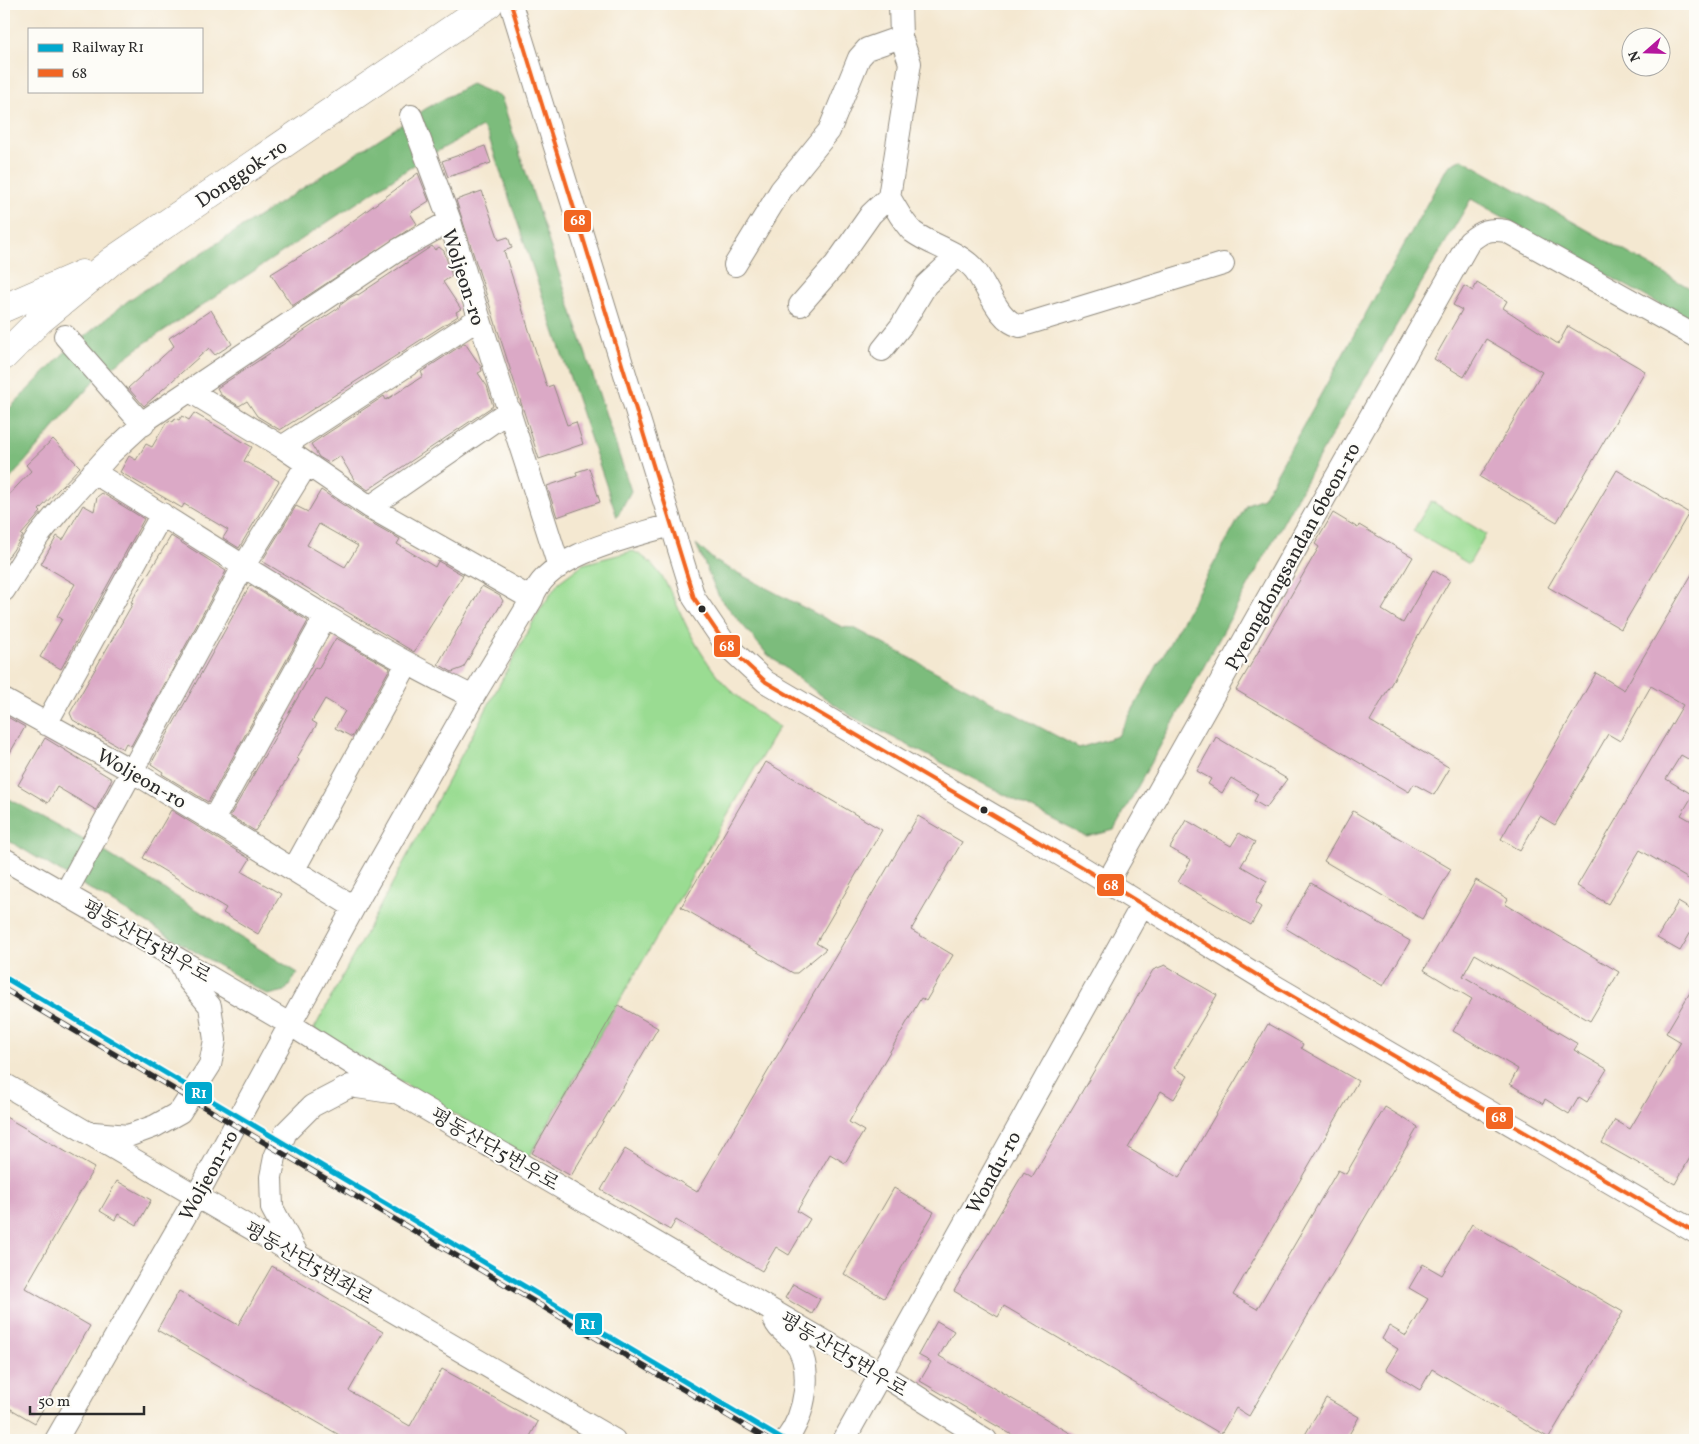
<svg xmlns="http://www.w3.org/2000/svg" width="1699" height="1444" font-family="Vollkorn,'Noto Serif KR',serif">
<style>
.green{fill:#9adc92;stroke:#62845e}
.forest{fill:#7bbc7c;stroke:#537454}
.building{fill:#dba9c6;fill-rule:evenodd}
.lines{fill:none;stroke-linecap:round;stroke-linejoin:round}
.minor-casing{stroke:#908a7e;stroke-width:24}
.major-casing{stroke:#908a7e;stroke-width:29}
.minor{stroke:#fff;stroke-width:22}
.major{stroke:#fff;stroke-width:28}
.rail-casing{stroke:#2b2b2b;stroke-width:5.5}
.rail{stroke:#fdfcf7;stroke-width:4;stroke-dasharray:11;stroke-linecap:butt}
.bus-1-casing{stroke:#fdfcf7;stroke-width:8}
.bus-1{stroke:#f26522;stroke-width:4}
.rail-1-casing{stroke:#fdfcf7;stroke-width:9}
.rail-1{stroke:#00a9ce;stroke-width:5}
.bus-dot{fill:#2b2b2b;stroke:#fdfcf7;stroke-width:2}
.labels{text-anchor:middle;stroke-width:4;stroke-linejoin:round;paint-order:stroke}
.street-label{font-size:20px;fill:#2b2b2b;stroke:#fdfcf7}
.line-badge{stroke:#fdfcf7;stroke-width:2}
.badge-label{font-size:14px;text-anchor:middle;font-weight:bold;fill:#fff}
</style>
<rect width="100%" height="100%" fill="#fdfcf7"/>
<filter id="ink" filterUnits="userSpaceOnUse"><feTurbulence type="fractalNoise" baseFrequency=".02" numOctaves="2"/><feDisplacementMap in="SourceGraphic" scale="10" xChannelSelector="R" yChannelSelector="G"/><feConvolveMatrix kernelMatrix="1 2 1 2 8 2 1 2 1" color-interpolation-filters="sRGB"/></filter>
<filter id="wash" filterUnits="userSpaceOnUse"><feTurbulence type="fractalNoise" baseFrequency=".0096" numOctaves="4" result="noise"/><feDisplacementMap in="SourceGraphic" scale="20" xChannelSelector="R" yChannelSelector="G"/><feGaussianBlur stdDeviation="1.12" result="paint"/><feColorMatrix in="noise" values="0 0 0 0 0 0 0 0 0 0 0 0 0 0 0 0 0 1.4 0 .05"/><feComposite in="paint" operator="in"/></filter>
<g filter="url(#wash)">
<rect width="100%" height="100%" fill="#f4e8d1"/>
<path class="green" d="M1431,501l55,33 -17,30 -56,-33z
M633,551c30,14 40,47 54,76 8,16 19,34 30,48 17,21 40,37 62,52l-251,431 -214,-129 225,-418 20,-29 24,-18z"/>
<path class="forest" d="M471,84l30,13 130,394 -14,26 -129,-382 -6,-8 -59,32 -278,184 -51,38 -90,105v-72l59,-60 66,-54 298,-192z
M1462,159l233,132v33l-224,-125 -147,249 -210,382 -27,7 -234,-120 -38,-26 -48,-37 -48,-57 -23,-53 19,17 78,41 49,25 12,1 225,120 39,-12 129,-232 16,-6 185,-332z
M4,796l96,53 198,124 -13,18 -17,4 -264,-157z"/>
<g id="blocks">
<path class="building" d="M485,146l6,17 -43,14 -6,-16z
M418,173l11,28 -19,12 7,11 -125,82 -21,-32 60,-37z
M482,191l17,49 9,-3 4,11 -8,3 43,136 6,-2 14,40 9,-3 7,22 -44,15 -83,-259z
M432,246l3,4 4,-3 5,4 8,25 -9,6 18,27 -5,3 2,4 -178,114 -23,-14 -10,-15 -8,5 -18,-11 -4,-7 123,-81 -1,-1 12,-9 6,-3 1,1z
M1477,283l30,18 -4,7 55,36 10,-18 77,45 -88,151 -77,-45 62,-105 -56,-33 -22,38 -30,-18 28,-49 -9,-5 11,-19 9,5z
M211,310l21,34 -17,11 -6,-7 -65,58 -16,-18 46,-42 -5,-8z
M465,343l16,24 1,4 -4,2 9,13 6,20 -125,84 -13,-9 -15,-25 -11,7 -10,-6 -8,-13 73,-48 2,4 37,-24 -2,-4z
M194,413l58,34 -8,14 35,20 -40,67 -16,-10 5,-8 -44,-26 -2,4 -62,-36 9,-16 7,4 10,-16 6,3 14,-24 4,-3 3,2 2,-4 4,2 3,-4 7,4z
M53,439l27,28 -41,43 2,2 -20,23 2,1 -19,27v-63l27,-29 -5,-6z
M589,468l11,34 -43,15 -10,-31 30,-10 -1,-4z
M1617,470l72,43 -68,116 -73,-42z
M321,490l42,28 37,21 -3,5 38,23 3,-6 25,14 -49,77 -152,-91 34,-55 12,6zM319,524l39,22 -13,21 -38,-22z
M102,493l42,26 -83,150 -21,-12 22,-38 -5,-3 18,-32 -34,-20 16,-28 6,4 20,-35 11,6 3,-14z
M1333,513l25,15 1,-3 54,32 -31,53 21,13 30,-53 17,10 -80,141 80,47 -16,27 -20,-11 -5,8 -173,-102 83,-143 -4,-3z
M171,536l55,35 -95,175 -5,-3 -3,6 -50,-29 -3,-7 63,-110 -2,-1z
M1695,569v194l-14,-8 -15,24 27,16 -12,20 14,8v60l-55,-33 -32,54 -31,-18 106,-181 -32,-19 -31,55 -12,-7 -53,91 -15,-9 -20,35 -19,-12 95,-166 28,17z
M250,585l58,36 -100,181 -46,-28 1,-2 -12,-8z
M482,586l18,10 3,5 -40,67 -11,4 -14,-8z
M336,638l54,30 -38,69 -17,-9 10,-17 -20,-12 -13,22 5,3 -20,34 2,2 -44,71 -25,-15 85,-149 3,2z
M4,715l21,12 -21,36z
M1216,737l71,42 -21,29 -12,-7 4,-7 -27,-16 -9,15 -14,-9 3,-5 -14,-8z
M45,738l67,41 -16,31 -39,-23 -9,16 -30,-18z
M766,762l116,68 -66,113 10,6 -29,24h-4l-112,-66z
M171,810l79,49 -8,13 39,22 -23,40 -35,-21 3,-5 -83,-50z
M1353,811l98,58 -29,50 -98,-58z
M918,816l44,26 -51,88 42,25 -27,46 -5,-3 -72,124 15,9 -19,32 -15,-9 -33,57 13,8 -21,36 -13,-8 -14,24 -86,-51 -6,10 -69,-40 24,-41 72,43z
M1186,820l45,26 8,-13 16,9 -14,24 26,15 -12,22 6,4 -10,18 -73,-43 13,-22 -21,-12z
M1476,880l32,19 -3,5 114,68 -29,49 -115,-67 -12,22 115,68 -4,6 33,19 -20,33 -8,-5 -10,17 -24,-15 -2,5 -33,-20 8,-15 -65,-38 19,-32 -48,-29z
M1311,883l99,58 -27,45 -98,-58z
M1678,902l17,10v13l-15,26 -23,-13z
M1165,965l52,30 -43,73 14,8 -14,23 -13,-8 -33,57 51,30 89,-154 35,20 -2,4 57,33 -125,214 24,14 81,-139 8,4 39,-67 33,20 -169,289 -13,-8 -15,26 -217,-128 -6,11 -44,-26 70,-119 8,5 121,-207z
M1695,984v165l-20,35 -73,-41 13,-23 15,9 51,-87 -15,-9z
M618,1005l40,23 -87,148 -39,-23z
M4,1116l90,52 -69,120 65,38 -55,97 -31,-18z
M117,1181l34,19 -14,25 -19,-11 -3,6 -15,-9z
M894,1188l40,24 -50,86 -40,-24z
M1472,1224l151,88 -74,126 -117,-69 -12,21 -34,-21 12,-20 -16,-10 7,-13 17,10 22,-37 -19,-11 14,-24 19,11z
M272,1266l111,66 -34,59 61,35 32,-57 96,53 -10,18h-180l-191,-110 22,-39 59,34z
M793,1284l27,15 -8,15 -27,-16z
M937,1321l17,10 -15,25 143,84h-71l3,-4 -94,-55 11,-19 -13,-7z
M1326,1398l33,19 -13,23h-44z"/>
</g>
</g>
<g filter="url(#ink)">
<use href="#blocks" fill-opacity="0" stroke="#908a7e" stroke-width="1"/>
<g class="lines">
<defs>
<path id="minor" d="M511,4l183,594 32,47 40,37 317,186 190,117 422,247
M411,116l39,105
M889,197c7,11 14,26 24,35 19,14 46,19 62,38 13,17 23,51 45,56l203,-62
M735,265l46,-75 48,-59 30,-73 8,-9 34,-12
M800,305l35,-40 36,-51 18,-17 21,-134 -9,-26 -1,-33
M65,336l78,89
M882,350l20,-25 24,-40 31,-29
M190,391l92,56 88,60 162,92
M282,447l196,-128
M93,472c126,77 247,160 380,225
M370,507l140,-97
M4,590l35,-55 24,-29 47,-52 39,-36 249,-168 52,-29c33,116 73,230 109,346
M4,700l128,71 222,136
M46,724l116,-210
M213,820l112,-203
M4,859l174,100 113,66 106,67 484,282 105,66
M294,869l113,-205
M1107,883l362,-641c13,-11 20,-14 37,-11l189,105
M65,894l178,-327 64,-103
M4,1084l610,356
M94,1133l34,3 27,-10 25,-14 30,-47 5,-25 -5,-34 -21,-25 -10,-21
M297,1254l-25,-46 -1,-31 4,-20 11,-25 26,-26 38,-20 41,6
M775,1321c4,10 12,12 19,20 21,27 11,74 -8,99
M56,1440l140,-243 158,-290 119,-210 59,-98c13,-45 97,-61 138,-74
M844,1440l298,-535"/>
<path id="major" d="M4,308l78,-34
M4,356l35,-35 74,-61 376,-256"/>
</defs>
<use href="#minor" class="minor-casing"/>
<use href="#major" class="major-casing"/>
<use href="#minor" class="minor"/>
<use href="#major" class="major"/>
<defs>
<path id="rail" d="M4,989l765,451"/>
</defs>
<use href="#rail" class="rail-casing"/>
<use href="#rail" class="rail"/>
<defs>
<path id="bus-1" d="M511,4l183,594 32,47 40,37 317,186 190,117 422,247"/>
</defs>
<use href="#bus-1" class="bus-1-casing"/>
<use href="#bus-1" class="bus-1"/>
<defs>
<path id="rail-1" d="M4,977l779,463"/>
</defs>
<use href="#rail-1" class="rail-1-casing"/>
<use href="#rail-1" class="rail-1"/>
</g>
</g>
<g class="bus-dot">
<circle cx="702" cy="609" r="4.5"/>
<circle cx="984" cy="810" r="4.5"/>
</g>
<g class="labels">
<g class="street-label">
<text transform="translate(241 173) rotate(-34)" y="7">Donggok-ro</text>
<text transform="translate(464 277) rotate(72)" y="7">Woljeon-ro</text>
<text transform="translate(1292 556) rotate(-61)" y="7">Pyeongdongsandan 6beon-ro</text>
<text transform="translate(142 778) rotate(30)" y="7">Woljeon-ro</text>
<text transform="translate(147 941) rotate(30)" y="7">평동산단5번우로</text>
<text transform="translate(495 1149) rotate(30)" y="7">평동산단5번우로</text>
<text transform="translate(993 1172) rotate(-61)" y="7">Wondu-ro</text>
<text transform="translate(208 1175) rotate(-61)" y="7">Woljeon-ro</text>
<text transform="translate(309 1263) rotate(30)" y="7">평동산단5번좌로</text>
<text transform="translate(844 1354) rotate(31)" y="7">평동산단5번우로</text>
</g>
</g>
<g class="line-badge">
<rect x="563" y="209" width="29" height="24" rx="5" fill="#f26522"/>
<rect x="713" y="634" width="28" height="24" rx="5" fill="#f26522"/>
<rect x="1096" y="873" width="29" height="24" rx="5" fill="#f26522"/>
<rect x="184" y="1081" width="29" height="24" rx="5" fill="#00a9ce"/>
<rect x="1485" y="1106" width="29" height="24" rx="5" fill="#f26522"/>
<rect x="574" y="1312" width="29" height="24" rx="5" fill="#00a9ce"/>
</g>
<g class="badge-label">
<text x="578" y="225">68</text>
<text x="727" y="651">68</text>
<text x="1111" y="890">68</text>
<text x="199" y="1098">R1</text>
<text x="1499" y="1122">68</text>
<text x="588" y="1329">R1</text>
</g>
<rect width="1699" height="1444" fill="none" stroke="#fdfcf7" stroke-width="20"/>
<rect x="28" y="28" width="175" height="65" fill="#fdfcf7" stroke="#a9a8a5"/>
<rect x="38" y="44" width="25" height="8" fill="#00a9ce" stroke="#a9a8a5"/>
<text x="72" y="52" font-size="15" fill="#2b2b2b">Railway R1</text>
<rect x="38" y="69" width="25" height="8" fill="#f26522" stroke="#a9a8a5"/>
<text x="72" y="78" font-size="15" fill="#2b2b2b">68</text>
<g transform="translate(1646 52) rotate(250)"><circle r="24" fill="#fdfcf7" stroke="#a9a8a5"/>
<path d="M0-4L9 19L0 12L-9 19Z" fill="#b5179e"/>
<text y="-8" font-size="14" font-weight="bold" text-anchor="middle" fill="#2b2b2b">N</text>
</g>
<path d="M30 1406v8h114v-8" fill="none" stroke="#2b2b2b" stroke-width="2.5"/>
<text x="38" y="1406" font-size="15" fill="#2b2b2b" stroke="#fdfcf7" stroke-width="4" paint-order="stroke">50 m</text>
</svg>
